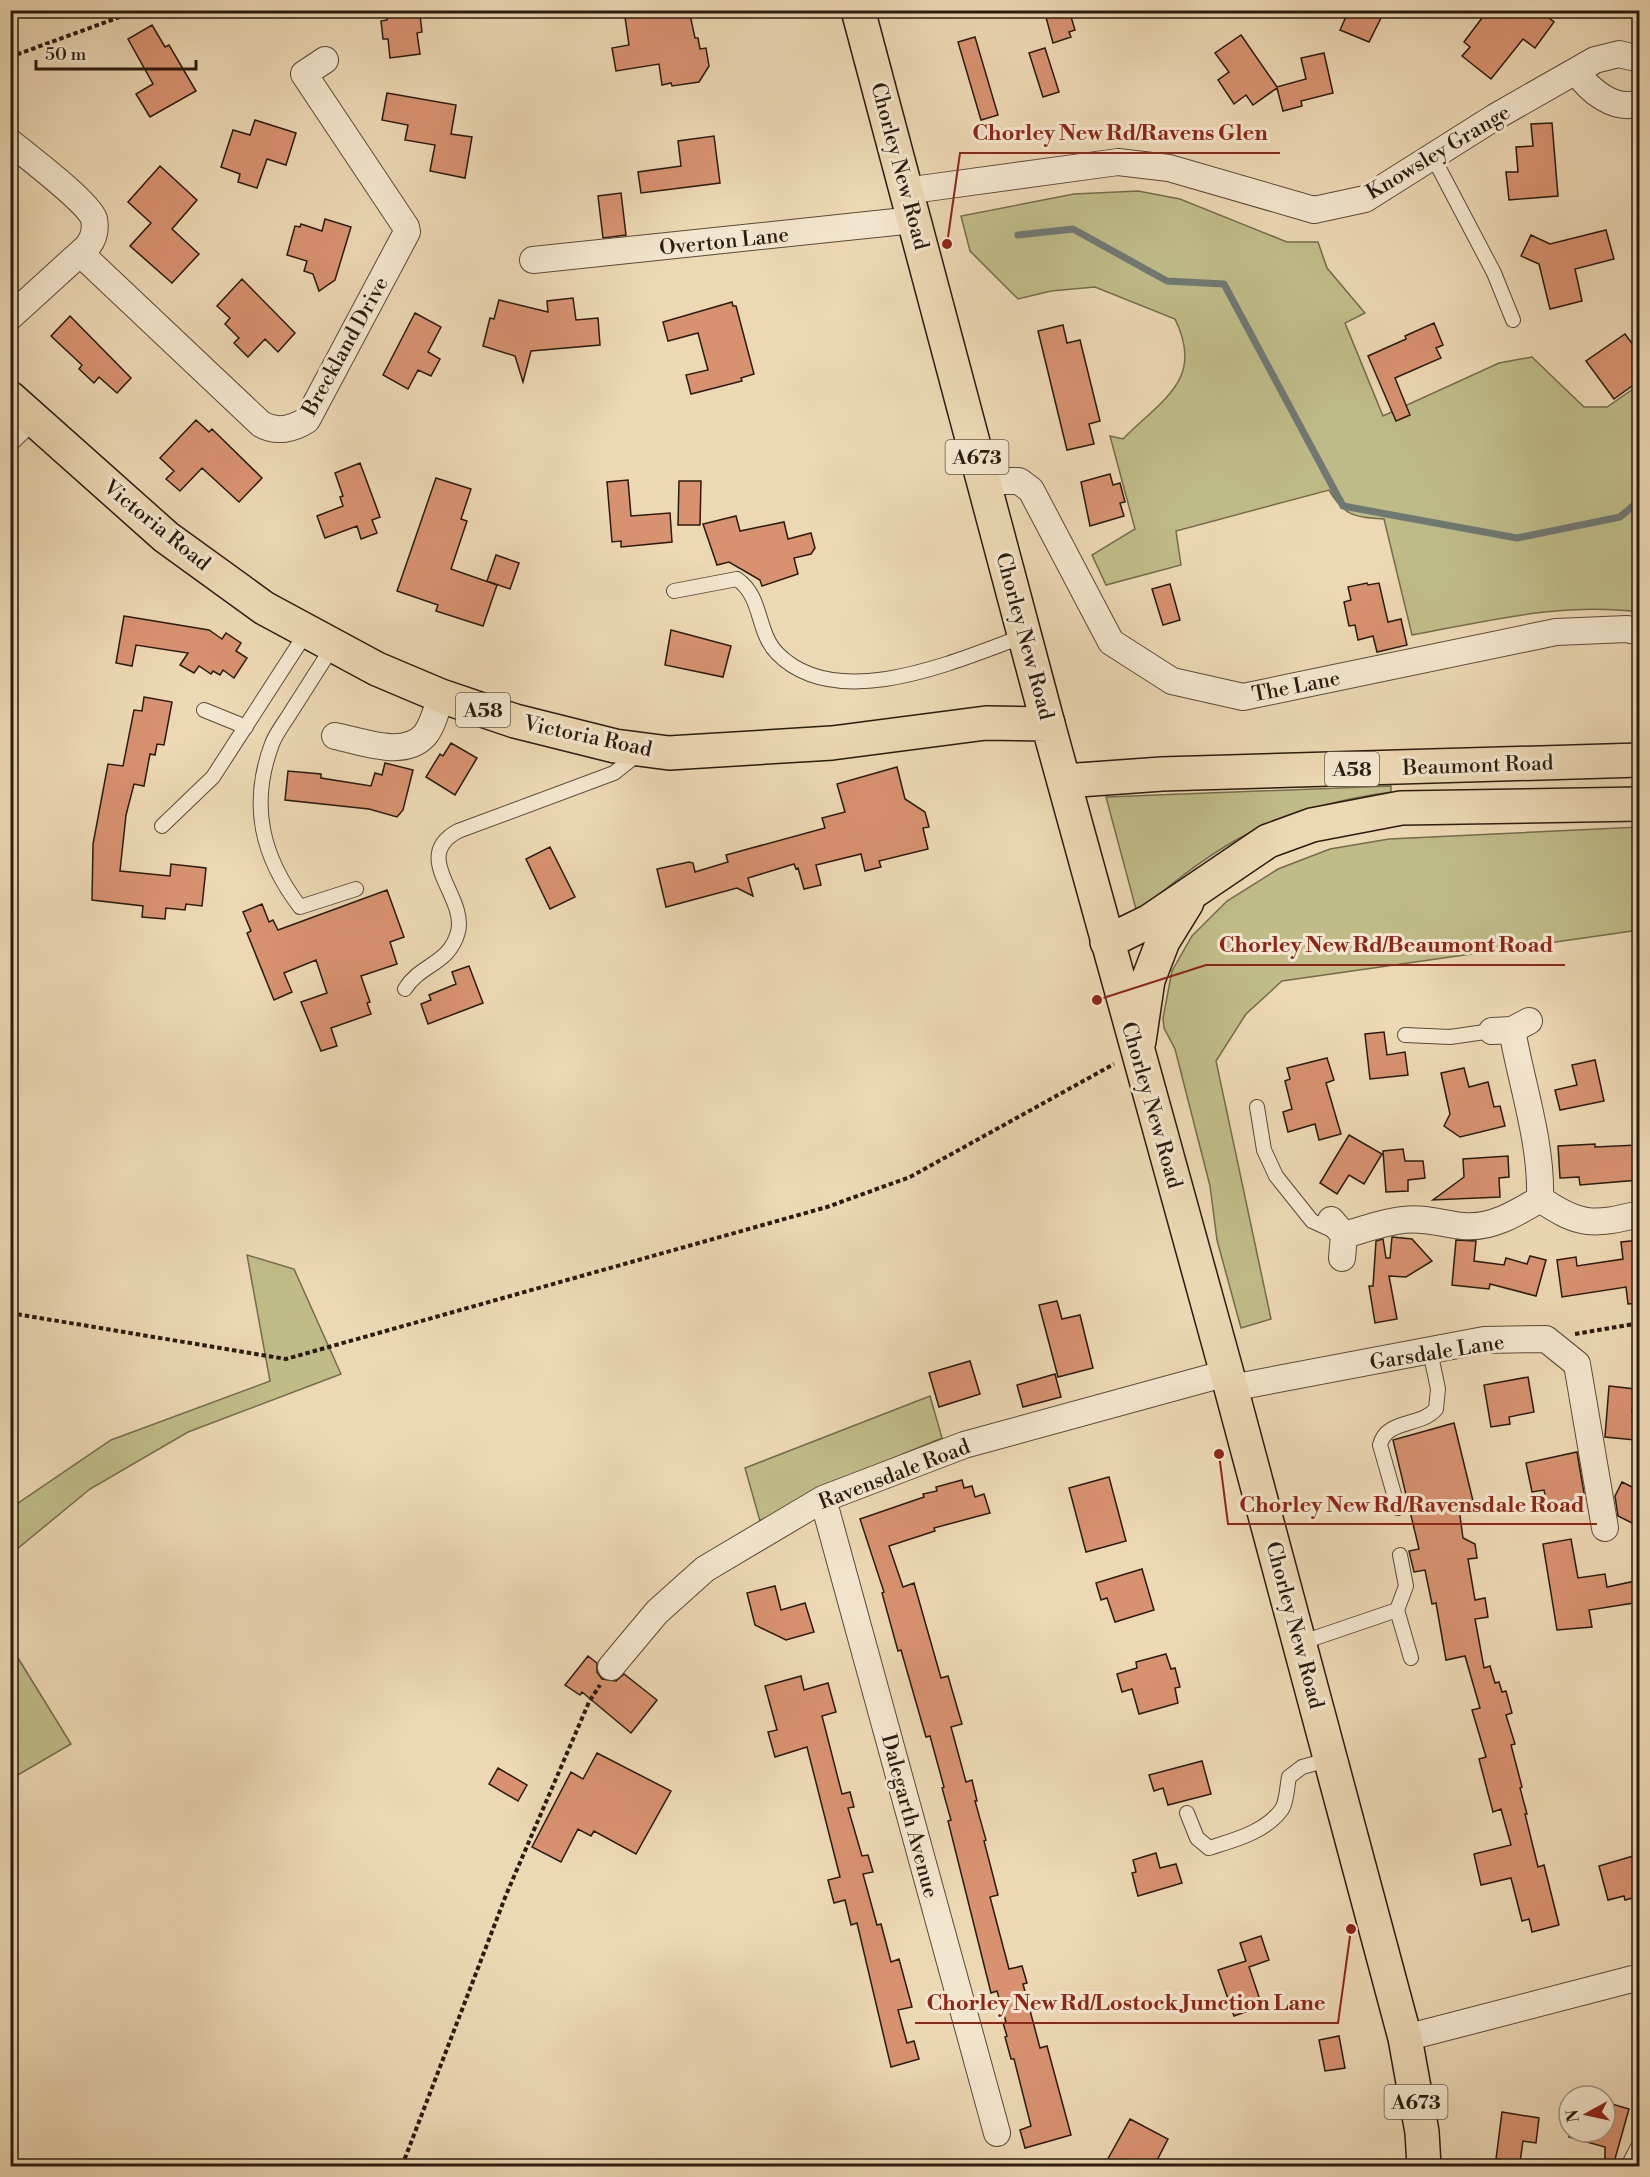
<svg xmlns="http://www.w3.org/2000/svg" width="1650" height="2177" font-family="'Libre Bodoni',serif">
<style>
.green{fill:#bfbc88;stroke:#746c4c;stroke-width:1.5}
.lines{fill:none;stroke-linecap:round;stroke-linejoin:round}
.stream{stroke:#6f7974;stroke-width:7}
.building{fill:#d89270;stroke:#2a1b0f;stroke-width:1.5}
.lane-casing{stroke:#5a4a38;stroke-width:16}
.street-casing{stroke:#5a4a38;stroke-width:28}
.primary-casing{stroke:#2a1b0f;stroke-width:36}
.highway-casing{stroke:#2a1b0f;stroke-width:36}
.path{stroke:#2a1b0f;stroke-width:4;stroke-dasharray:4.5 3;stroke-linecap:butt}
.lane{stroke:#f3e6ce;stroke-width:14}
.street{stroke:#f3e6ce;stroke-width:26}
.primary{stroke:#ecd8b3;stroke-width:33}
.highway{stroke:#ecd8b3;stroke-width:33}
.labels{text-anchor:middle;stroke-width:6;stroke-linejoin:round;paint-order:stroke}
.shield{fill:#f3e6ce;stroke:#665848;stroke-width:1.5}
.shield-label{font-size:20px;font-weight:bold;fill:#2a1b0f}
.street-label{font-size:21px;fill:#2a1b0f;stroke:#f3e6ce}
.leader{fill:none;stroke:#8f2418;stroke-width:2}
.callout-dot{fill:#8f2418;stroke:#f3e6ce;stroke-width:2}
.callout-label{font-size:22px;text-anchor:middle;font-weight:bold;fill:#8f2418;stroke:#f3e6ce;stroke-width:6;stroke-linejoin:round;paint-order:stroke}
</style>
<rect width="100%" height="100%" fill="#ecd8b3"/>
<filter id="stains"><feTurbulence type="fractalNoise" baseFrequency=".00333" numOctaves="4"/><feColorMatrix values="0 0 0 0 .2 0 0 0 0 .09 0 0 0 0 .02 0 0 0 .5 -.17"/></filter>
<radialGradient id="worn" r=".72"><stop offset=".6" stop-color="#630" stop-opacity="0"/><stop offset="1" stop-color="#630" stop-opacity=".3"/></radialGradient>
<path class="green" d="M1138,191l42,8 107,43h31l9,26 38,45 -20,10 38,93 116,-53 33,-6 52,50h23l32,-22v227c-77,-10 -151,9 -227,23l-28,-116c-29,-2 -39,-2 -55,-29l-153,41 5,34 -75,20 -14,-30 43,-26 -25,-93 13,3c39,-40 82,-59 52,-120l-80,-32 -44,4 -33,8 -48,-48 -9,-35 113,-22z
M1391,786v6c-114,16 -168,47 -254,121l-31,-116z
M1639,827v103l-357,51 -36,33 -30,47 55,258 -30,9 -24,-88 -7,-54 -35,-137 -11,-21 -1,-10 9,-47 20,-35 35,-35 51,-32 52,-20 59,-10z
M247,1255l47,14 47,105 -153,58 -98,57 -79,65v-46l100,-68 159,-59z
M930,1396l12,42 -114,47 -68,36 -15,-53z
M10,1645l61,99 -60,35h-1z"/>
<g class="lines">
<path class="stream" d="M1018,235l55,-6 94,52 57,3 119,222 174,32 103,-21 20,-17"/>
</g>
<path class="building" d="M386,10h28v6l6,-1 2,17 -5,1 3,21 -30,4 -2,-19h-5l-2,-18 6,-1z
M624,10h65l6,28h3l2,11 6,-1 3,18 -10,16 -27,4 -1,-3 -9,2 -3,-21 -43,7 -4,-23 17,-3z
M1044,10h25l6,20 -6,2 2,5 -18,6z
M1349,10h36l-16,32 -29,-12z
M1488,10h51l15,12 -19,26 -12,-9 -32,40 -29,-23 8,-9 -6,-5z
M152,25l13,22 4,-2 27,46 -46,26 -14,-23 17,-10 -25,-45z
M1241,35l36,52 29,-8 -5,-21 23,-5 9,40 -32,8 1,5 -19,5 -6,-23 -24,17 -7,-10 -12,9 -16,-24 11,-8 -14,-19z
M975,37l23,78 -17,5 -23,-78z
M1045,48l14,44 -16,5 -14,-44z
M387,93l69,12 -5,29 21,3 -7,41 -35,-7 5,-26 -30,-5 3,-15 -26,-5z
M255,120l41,13 -10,32 -19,-6 -10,29 -19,-6 2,-8 -19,-7 12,-37 17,5z
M1552,123l6,73 -49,4 -3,-28h12l-2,-25 17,-1 -2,-22z
M714,136l6,47 -79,10 -3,-21 43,-6 -3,-25z
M160,166l37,34 -25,29 27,25 -27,29 -42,-37 21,-23 -23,-21z
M621,193l5,42 -23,3 -5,-42z
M325,219l26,8 -16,53 -16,11 -6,-17 -9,-3 3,-10 -20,-6 8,-29 5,1 1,-3 21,7z
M1606,230l8,29 -39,10 7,32 -32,8 -11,-45 -18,-8 10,-21 19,9z
M242,279l53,54 -17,19 -13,-13 -17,18 -14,-14 5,-5 -14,-14 5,-6 -13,-12z
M573,298l3,22 22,-2 2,27 -69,6 -8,31 -8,-26 -32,-10 7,-28 4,1 5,-19 49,12 -1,-11z
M732,302l1,4h3l18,68 -13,4 1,3 -51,13 -5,-19 22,-5 -10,-37 -30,8 -5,-19z
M415,313l26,14 -13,25 12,7 -9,17 -13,-6 -10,19 -25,-14z
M70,316l61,62 -14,15 -18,-16 -5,6 -15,-14 3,-4 -31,-29z
M1434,323l9,22 -7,3 5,10 -46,20 15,37 -14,6 -28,-65 38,-17 -1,-3z
M1063,325l4,18 13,-3 20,81 -11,3 5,20 -27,6 -29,-119z
M1625,334l15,20v26l-26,19 -28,-38z
M196,420l13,12 3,-3 50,49 -23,24 -37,-34 -22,23 -14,-12 8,-8 -14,-13z
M360,463l20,54 -8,3 5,13 -16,6 -4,-13 -32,12 -8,-22 26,-10 -3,-9 3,-1 -8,-23z
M1110,474l3,11 7,-2 5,19 -5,1 4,13 -34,10 -9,-44z
M436,478l35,11 -10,30 6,2 -16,48 46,16 -14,41 -47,-15 2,-6 -41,-14z
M628,480l3,36 39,-3 2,29 -51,5v-6l-9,1 -5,-60z
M679,481h22l-1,44h-22z
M736,516l4,15 44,-9 4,17 23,-6 4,15 -4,6 -17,4 4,16 -36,12 -2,-6 -31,-18 -12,3 -14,-41z
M496,555l23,8 -9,26 -23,-8z
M1367,583l1,2 11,-2 9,39 13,-3 6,26 -30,7 -4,-16 -15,4 -3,-15 -6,1 -5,-24 7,-2 -3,-13z
M1170,584l10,36 -17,5 -11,-36z
M124,616l85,14 13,9 4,-6 15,10 -5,8 11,7 -13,20 -11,-8 -3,5 -7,-4 -2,3 -12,-8 -5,7 -14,-8 8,-12 -52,-8 -4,21 -16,-3z
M671,630l60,16 -8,31 -58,-12z
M144,697l28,5 -8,43 -7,-1 -2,11 -5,-1 -6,32 -10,-2 -8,31 -6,56 50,5 1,-12 35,4 -4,38 -16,-2 -1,6 -19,-2 -1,11 -23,-2 1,-11 -51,-6 1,-56 15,-80 15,2 11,-56 8,1z
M451,743l26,15 -22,37 -29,-18 14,-23 3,2z
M385,763l28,7 -10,40 -6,7 -28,-8 -84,-9 3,-29 33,3v4l50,8 4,-13 7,2z
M897,767l8,32 20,13 4,15 -6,1 5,21 -49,12 2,6 -16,4 -4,-17 -45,11 5,20 -17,4 -6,-21 -2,1 -2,-5 -46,14 5,18 -16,-8 -71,19 -9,-38 32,-7 4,1 2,9 33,-10 -2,-7 99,-27 -3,-10 23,-6 -8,-28z
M550,847l25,50 -25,12 -24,-50z
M387,890l17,47 -14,5 7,22 -36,12 9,26 -3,1 4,11 -40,14 6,18 -16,5 -20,-49 26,-9 -11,-33 -32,13 8,19 -18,8 -27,-67 4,-2 -8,-19 19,-8 7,18 4,-2 5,10z
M469,966l14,37 -55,21 -7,-20 10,-4 -2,-5 27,-11 -4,-12z
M1384,1032l3,23 18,-3 3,23 -38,4 -5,-45z
M1327,1058l7,22 -8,3 15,51 -22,6 -4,-16 -27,8 -5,-20 9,-3 -7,-28 5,-2 -3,-11z
M1595,1060l9,41 -44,9 -5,-20 22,-5 -5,-20z
M1464,1068l5,19 19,-5 6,25 6,-1 5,20 -45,11 -16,-11 6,-12 -9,-41z
M1349,1135l33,19 -18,30 -15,-9 -12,19 -17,-11z
M1595,1144v3l43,-2 1,35 -59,5 -1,-8 -19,1 -2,-32z
M1403,1149l2,12h18l2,17 -17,2v11l-22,1 -3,-41z
M1508,1156l1,21 -10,1 1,19 -67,3 31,-23 -1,-18z
M1392,1237l20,2 20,22 -26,16 -17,-1 8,43 -22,4 -6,-37h4l3,-45 7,-2 3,19h4z
M1456,1240l20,1 -2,20 30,4 2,-7 21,6 3,-8 16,4 -10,36 -46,-12 -1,5 -37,-4z
M1640,1240v63l-12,1 -2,-17 -64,10 -5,-37 19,-3 1,9 46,-7 -2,-17z
M1057,1301l5,18 18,-4 13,53 -35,9 -19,-72z
M970,1361l10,33 -41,13 -10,-34z
M1055,1374l6,23 -38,10 -6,-22z
M1528,1377l6,35 -25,5 1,7 -19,3 -7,-42z
M1609,1386l26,3 -3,23 7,1 -4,27 -30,-3z
M1454,1423l20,82 -15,4 4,29 12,6 2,14 -9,1 7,41 10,-2 3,19 -13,2 9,49 6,-2 5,17 4,-1 3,10 4,-1 6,22 -6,2 9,29 -4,1 11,42 -2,1 7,26h-2l13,53 6,-2 15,60 -27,7 -3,-13 -7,2 -11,-43 -30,7 -7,-31 37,-9 -10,-36 -8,3 -14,-53 7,-2 -14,-47 8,-2 -15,-52 -19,4 -10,-57 -4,1 -7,-34 -11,2 -5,-21 10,-2 -26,-109z
M1577,1452l8,47 -27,5 -1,-2 -10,2 -3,-14 -12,2 -6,-29z
M1109,1477l17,64 -40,11 -17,-64z
M962,1480l2,8 8,-2 3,11 9,-3 6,19 -56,15 1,3 -46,15 14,41 11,-4 27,95 7,-2 14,48 -11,3 15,55 6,-2 5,21h-2l11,39 -2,1 14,54 -8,2 19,72 13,-3 5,17 -4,1 17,64 7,-2 24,89 -46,13 -5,-18 11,-4 -17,-67h-3l-6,-22 2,-1 -4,-13 3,-1 -9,-31 -6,2 -43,-172 3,-1 -9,-32 2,-1 -14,-51 -4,1 -25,-87 -3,1 -16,-58 2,-1 -24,-73 64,-22 -1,-3 14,-3 -1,-4z
M1622,1482l18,9v36l-22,-11 -3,-20z
M1571,1539l7,39 27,-4 2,13 33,-7v22l-51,8 3,17 -35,3 -14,-86z
M1142,1569l12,41 -39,12 -8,-24 -6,2 -5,-17z
M775,1586l6,24 24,-7 9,29 -28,8 -31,-15 -8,-32z
M1166,1654l5,15 4,-1 5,19 -5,1 3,15 -39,11 -7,-25 -10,3 -5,-18 20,-6 -1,-6z
M588,1656l9,7v9l5,7 14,2 8,-7 33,26 -26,33 -49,-41 -2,3 -15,-10z
M801,1676l3,14 24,-7 8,29 -14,4 20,78 8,-2 4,15 -6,1 14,48 6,-1 5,17 -10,2 14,51 4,-1 10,38 8,-3 13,48 -14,3 9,33 7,-2 5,18 -28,8 -34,-144 -6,2 -6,-25 -11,3 -6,-23 12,-3 -33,-130 -32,10 -7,-25 9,-2 -12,-44z
M597,1753l74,38 -35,63 -42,-23 -3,5 -13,-7 -17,33 -29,-15 39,-75 12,7z
M1202,1761l9,33 -43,11 -5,-17 -9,3 -5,-16z
M498,1768l29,17 -9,16 -29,-17z
M1156,1853l4,15 16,-4 6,19 -44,13 -6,-23 4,-1 -3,-12z
M1640,1854v42l-15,4 -1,-4 -16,4 -9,-34z
M1261,1936l8,24 -20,7 13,39 -28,10 -16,-46 28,-9 -6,-18z
M1339,2036l6,32 -20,3 -6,-31z
M1605,2102l24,7 -16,57h-8v-19l-36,-10v-5h36z
M1502,2112l37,6 -3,25 -13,-2 -3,21 -24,-3z
M1130,2119l38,20 -14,27h-50z"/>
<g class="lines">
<defs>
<path id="lane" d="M1433,157l61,116 19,47
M10,445l24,-23
M674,591l63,-12c26,18 19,52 40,74 60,62 181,7 247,-17
M333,646c-14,22 -28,44 -42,66 -6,10 -15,21 -19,32 -23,61 -10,113 28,163l56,-18
M204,710l42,17
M162,826l51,-49 93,-144
M405,989c15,-25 44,-24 53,-57 9,-36 -48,-75 0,-101l156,-58 24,-19
M1405,1035l45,2 42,-6
M1257,1107l7,43 12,26 36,45 22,10
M1398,1508l-18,-63c6,-26 41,-18 56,-36l2,-20 -8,-38
M1397,1610l9,-24 -6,-31
M1300,1643l97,-33 14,48
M1187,1813l10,25 12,10c25,-8 57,-16 73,-39 5,-8 5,-23 7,-32l13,-10 29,-8
M1628,2166l12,-23"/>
<path id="street" d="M1576,71c13,19 38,41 64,32
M10,142c17,14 78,60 84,77 2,10 0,19 -6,27l-78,71
M905,191l213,-29 51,6 145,42 51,-11 130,-82 100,-57 24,-6 21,5
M81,254l180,170c15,9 32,5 46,-4l100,-188 -1,-5 -102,-153 21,-14
M533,260l381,-40
M983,481h36l12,9 80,152 61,39 71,16 313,-65 71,-3 13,3
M335,736c26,5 69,23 90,-1 8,-10 12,-27 16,-39
M1512,1030c10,56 30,113 28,169
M1492,1031l20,-1 17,-9
M1331,1220l13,15 -2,23
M1344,1235c19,-5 39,-13 59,-15 21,-3 39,4 60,6 28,3 54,-13 77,-27 41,28 54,26 100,15
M1231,1388l253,-48 62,-1 31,25 28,164
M823,1499l174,634
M611,1667l46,-55 48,-43 118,-70 141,-54 263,-72
M1405,2038l235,-61"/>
<path id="primary" d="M858,10l190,714"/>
<path id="highway" d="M10,398l156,139 98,71 113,61 64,27 74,25 100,25 54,7 163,-10 154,-20 62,1 183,664 174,650 17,94 2,34
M1064,781l98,-7 478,-14
M1107,942l43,-21 118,-80 44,-16 89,-17 239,-4
M1139,1041l9,-61 15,-39 24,-39"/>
</defs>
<use href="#lane" class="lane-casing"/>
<use href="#street" class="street-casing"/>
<use href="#primary" class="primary-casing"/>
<use href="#highway" class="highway-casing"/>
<path class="path" d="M10,57l129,-47
M10,1313l276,46 541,-152 83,-30 204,-113
M1575,1334l65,-11
M402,2166l104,-271 83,-193 11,-17"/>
<use href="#lane" class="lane"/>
<use href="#street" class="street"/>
<use href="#primary" class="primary"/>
<use href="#highway" class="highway"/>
</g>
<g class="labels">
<g class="shield">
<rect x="945.5" y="440" width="63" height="34" rx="4.5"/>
<rect x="456" y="693" width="54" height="34" rx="4.5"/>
<rect x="1325" y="752" width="54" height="34" rx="4.5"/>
<rect x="1384.5" y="2085" width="63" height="34" rx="4.5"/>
</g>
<g class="shield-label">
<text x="977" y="464">A673</text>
<text x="483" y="717">A58</text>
<text x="1352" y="776">A58</text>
<text x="1416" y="2109">A673</text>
</g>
<g class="street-label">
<text transform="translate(1438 152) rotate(-31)" y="7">Knowsley Grange</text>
<text transform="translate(900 166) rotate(75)" y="7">Chorley New Road</text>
<text transform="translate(724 241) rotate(-6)" y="7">Overton Lane</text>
<text transform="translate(345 346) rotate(-61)" y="7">Breckland Drive</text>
<text transform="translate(157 525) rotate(39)" y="7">Victoria Road</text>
<text transform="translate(1025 636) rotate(75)" y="7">Chorley New Road</text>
<text transform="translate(1296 686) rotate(-11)" y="7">The Lane</text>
<text transform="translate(588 736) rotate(12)" y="7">Victoria Road</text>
<text transform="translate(1478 765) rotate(-2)" y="7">Beaumont Road</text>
<text transform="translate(1152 1105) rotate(74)" y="7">Chorley New Road</text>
<text transform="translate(1437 1352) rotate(-9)" y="7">Garsdale Lane</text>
<text transform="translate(894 1474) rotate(-21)" y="7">Ravensdale Road</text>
<text transform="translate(1295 1625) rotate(75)" y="7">Chorley New Road</text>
<text transform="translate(910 1816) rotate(75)" y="7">Dalegarth Avenue</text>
</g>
</g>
<path class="leader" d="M947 244L960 153H1280M1097 1000L1206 965H1565M1219 1454L1228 1524H1597M1351 1929L1338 2023H915"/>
<g class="callout-dot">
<circle cx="947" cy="244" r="6"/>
<circle cx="1097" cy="1000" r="6"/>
<circle cx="1219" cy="1454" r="6"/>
<circle cx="1351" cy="1929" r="6"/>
</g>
<g class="callout-label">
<text x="1120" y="140">Chorley New Rd/Ravens Glen</text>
<text x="1386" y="952">Chorley New Rd/Beaumont Road</text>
<text x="1412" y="1512">Chorley New Rd/Ravensdale Road</text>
<text x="1126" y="2010">Chorley New Rd/Lostock Junction Lane</text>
</g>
<rect width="1650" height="2177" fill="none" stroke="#ecd8b3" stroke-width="36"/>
<rect x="12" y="12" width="1626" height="2153" fill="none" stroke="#2a1b0f" stroke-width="3"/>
<rect x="18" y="18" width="1614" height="2141" fill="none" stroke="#2a1b0f" stroke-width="1.5"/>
<g transform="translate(1587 2114) rotate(262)"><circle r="28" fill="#f3e6ce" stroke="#a39582" stroke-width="1.5"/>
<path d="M0-4.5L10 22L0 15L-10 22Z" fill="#8f2418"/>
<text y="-9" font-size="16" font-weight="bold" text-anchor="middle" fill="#2a1b0f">N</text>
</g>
<path d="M36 60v9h160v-9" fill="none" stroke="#2a1b0f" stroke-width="3"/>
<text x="45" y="60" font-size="18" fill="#2a1b0f" stroke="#f3e6ce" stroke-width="4.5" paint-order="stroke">50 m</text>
<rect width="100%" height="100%" filter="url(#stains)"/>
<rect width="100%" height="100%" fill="url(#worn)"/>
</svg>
